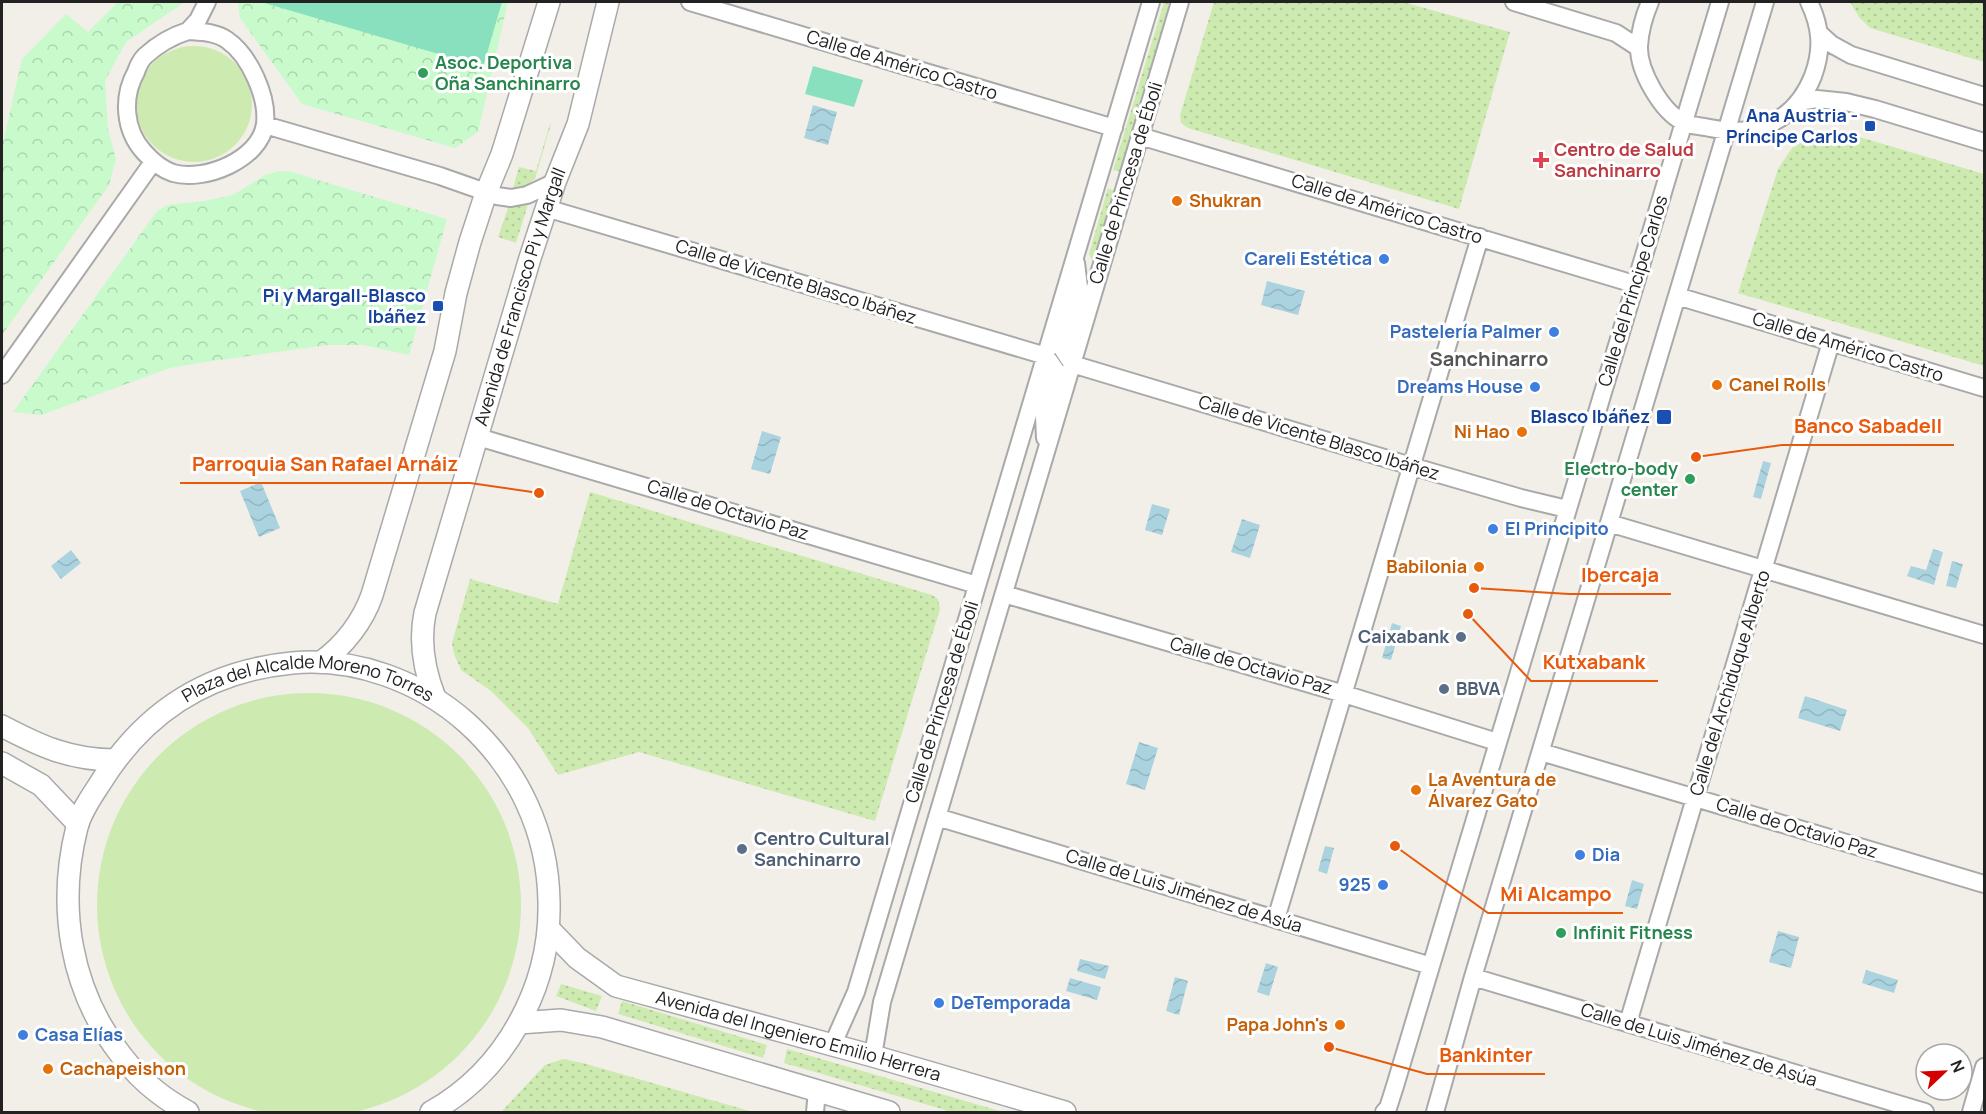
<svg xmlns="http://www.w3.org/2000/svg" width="1986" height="1114" font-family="Manrope,sans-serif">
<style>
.grass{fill:url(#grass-dots)}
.park{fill:url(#park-crowns)}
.garden{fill:#cdebb0}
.pitch{fill:#88e0be}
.water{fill:url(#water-waves)}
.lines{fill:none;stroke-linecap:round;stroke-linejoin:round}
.minor-casing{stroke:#a9a9a9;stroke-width:20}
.tertiary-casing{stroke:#a9a9a9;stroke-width:24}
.minor{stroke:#fff;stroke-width:16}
.tertiary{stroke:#fff;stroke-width:21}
.leisure-dot{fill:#2e9e5b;stroke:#fff;stroke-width:2}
.transit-dot{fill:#1a4fb4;stroke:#fff;stroke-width:2}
.health-dot{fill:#e0444e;stroke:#fff;stroke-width:2}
.food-dot{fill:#e8710a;stroke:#fff;stroke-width:2}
.shop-dot{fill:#3f7fe0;stroke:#fff;stroke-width:2}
.service-dot{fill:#5c6f8a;stroke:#fff;stroke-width:2}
.labels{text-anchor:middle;stroke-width:6;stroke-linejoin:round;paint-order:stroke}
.leisure-label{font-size:18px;font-weight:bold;fill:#27864d;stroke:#fff;text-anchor:start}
.street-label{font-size:18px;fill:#222;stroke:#fff}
.transit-label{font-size:18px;font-weight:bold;fill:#164399;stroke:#fff;text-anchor:end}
.health-label{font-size:18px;font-weight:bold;fill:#be3a42;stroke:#fff;text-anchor:start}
.food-label{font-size:18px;font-weight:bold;fill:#c56008;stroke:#fff;text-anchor:start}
.shop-label{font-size:18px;font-weight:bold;fill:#366cbe;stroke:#fff;text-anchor:end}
.service-label{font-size:18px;font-weight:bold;fill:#4e5e75;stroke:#fff;text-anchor:start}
.neighbourhood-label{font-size:20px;font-weight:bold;fill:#555;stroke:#fff}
.leader{fill:none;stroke:#e8590c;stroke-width:2}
.callout-dot{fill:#e8590c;stroke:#fff;stroke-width:2}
.callout-label{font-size:20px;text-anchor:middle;font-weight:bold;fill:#e8590c;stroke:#fff;stroke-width:6;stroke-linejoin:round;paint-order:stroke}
</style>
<defs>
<pattern id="grass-dots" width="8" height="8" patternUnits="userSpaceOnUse" patternTransform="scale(1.5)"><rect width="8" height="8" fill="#cdebb0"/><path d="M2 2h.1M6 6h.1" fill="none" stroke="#b0c997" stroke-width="1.8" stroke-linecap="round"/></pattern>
<pattern id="park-crowns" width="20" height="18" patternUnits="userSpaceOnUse" patternTransform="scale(1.5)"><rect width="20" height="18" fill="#c8facc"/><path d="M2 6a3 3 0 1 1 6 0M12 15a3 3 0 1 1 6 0" fill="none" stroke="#acd6af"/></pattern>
<pattern id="water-waves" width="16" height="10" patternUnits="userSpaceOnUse" patternTransform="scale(1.5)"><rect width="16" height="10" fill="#aad3df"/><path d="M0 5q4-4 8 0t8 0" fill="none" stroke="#92b5bf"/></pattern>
</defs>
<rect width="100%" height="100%" fill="#f2efe9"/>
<path class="grass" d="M1164,2h9l-51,170 -9,-2z
M1214,2h189l107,30 -51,177 -271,-81 -7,-5 -1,-8z
M1850,2h134v60l-114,-34 -11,-11z
M550,124h1l-16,55 -13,9 -10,3 7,-24 17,4z
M1846,133l138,41v192l-246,-73 40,-124 14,-21 21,-12z
M1108,188l6,3 -21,72 -4,-9z
M529,201l-13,42 -18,-6 11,-32z
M590,492l342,103 6,4 2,10 -65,212 -236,-69 -81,23 -30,-47 -37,-37 -30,-21 -7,-16 -2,-11 18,-64 88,25z
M561,984l41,12 -6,15 -40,-15z
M622,1001l145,44 -4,13 -145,-44z
M787,1049l216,63h-51l-168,-49z
M563,1059l20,4 170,49h-252l44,-47z"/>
<path class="park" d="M118,2h67l-59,40 -21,39 3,48 8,30 -7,26 -107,150v-188l20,-88 44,-45 22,18z
M238,2h270l-30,130 -23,16 -153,-44 -62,-86z
M279,171l13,1 155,47 -38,136 -46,-10h-35l-116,16 -42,7 -129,47 -28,-3 144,-201 10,-6 37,-4 29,-6 32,-20z"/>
<path class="garden" d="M136 104a58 58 0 1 1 116 0a58 58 0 1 1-116 0Z
M97 905a212 212 0 1 1 424 0a212 212 0 1 1-424 0Z"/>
<path class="pitch" d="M261,2h241l-19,65z
M813,66l50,14 -9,27 -49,-13z"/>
<path class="water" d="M813,105l24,7 -9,33 -24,-7z
M1267,281l38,10 -7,24 -37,-10z
M762,431l19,6 -11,37 -19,-5z
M1763,461l8,2 -10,36 -8,-2z
M261,482l19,46 -21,9 -19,-46z
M1152,504l18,5 -8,26 -17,-5z
M1242,519l18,6 -10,33 -19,-6z
M1933,549l10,3 -9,33 -27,-9 4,-10 15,4z
M71,550l10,13 -20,16 -10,-13z
M1952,561l11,3 -7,24 -10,-2z
M1392,623l9,3 -10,34 -9,-2z
M1805,696l42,14 -7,21 -42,-13z
M1139,742l19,6 -13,42 -19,-6z
M1325,846l9,2 -7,26 -9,-3z
M1632,880l12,4 -7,25 -12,-3z
M1778,931l21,6 -8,31 -22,-6z
M1080,959l29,7 -4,13 -28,-8z
M1266,963l12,4 -9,29 -12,-4z
M1866,970l32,10 -4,13 -32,-10z
M1175,977l13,4 -9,34 -13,-4z
M1070,978l31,9 -4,13 -31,-9z"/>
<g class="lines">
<defs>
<path id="minor" d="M690,2l424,126
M1514,2l102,31 23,15
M1650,2c-6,14 -10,28 -11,44 -1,24 22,65 44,76 7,4 19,4 27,6 45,10 85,-6 103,-52 10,-27 8,-49 -4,-74
M188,31c13,1 28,1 39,9 23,16 41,57 38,84 -5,36 -61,58 -92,49 -12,-4 -21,-12 -29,-21 -20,-22 -22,-55 -8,-80 2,-6 5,-12 9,-16 12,-11 27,-20 43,-25z
M188,31l10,-11 9,-18
M1820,34l11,10 20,11 133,41
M1798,102l19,-3 29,3 29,7 109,33
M265,125l175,51 57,20 14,2 16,-3 28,-13
M1140,136l494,148
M546,208l500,148 11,16 -13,44 1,22
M1076,263l3,24 -18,60 11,17 339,102 110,32 46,11
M1677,296l307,92
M2,375l151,-213
M478,437l499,148
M1609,523l375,112
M1004,594l340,100 153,48
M1541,752l443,132
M937,817l494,149
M1276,919l204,-682
M1473,977l452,135
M1628,1023l203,-681
M832,1046l24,-54 295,-990
M873,1056l9,-54 298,-1000
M815,1112l2,-21
M1384,1112l4,-4 7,-22 325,-1084
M1435,1112l38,-135 292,-975
M1971,1112l13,-45"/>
<g id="tertiary">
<path d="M321,662c23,-16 42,-41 51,-67l73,-244 11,-58 14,-51 16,-49 16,-39 47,-152"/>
<path id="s1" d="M435,698c-11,-28 -16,-56 -10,-85l105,-355 25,-76 23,-58 30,-122"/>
<path d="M2,726c38,20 68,34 113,34"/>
<path d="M2,763l39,22 37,39"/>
<path id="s2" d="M550,930l27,28 39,28 257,70 192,56"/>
<path d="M519,1023l42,-3 41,7 287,85"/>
<path id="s3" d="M188,1112c-11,-6 -22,-13 -32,-21 -13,-10 -25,-23 -35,-36 -51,-65 -64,-149 -44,-228 4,-16 15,-31 24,-45 44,-71 108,-111 191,-119 63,-6 128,18 175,60 51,46 81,109 82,179 2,84 -43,168 -118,210"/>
</g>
</defs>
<use href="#minor" class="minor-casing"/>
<use href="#tertiary" class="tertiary-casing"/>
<use href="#minor" class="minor"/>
<use href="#tertiary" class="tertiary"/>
</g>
<g class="leisure-dot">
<circle cx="423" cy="73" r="6"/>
<circle cx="1690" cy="479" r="6"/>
<circle cx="1561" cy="933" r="6"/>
</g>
<g class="transit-dot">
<rect x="1864" y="120" width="12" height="12" rx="3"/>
<rect x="432" y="300" width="12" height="12" rx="3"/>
<rect x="1656" y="409" width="16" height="16" rx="3"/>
</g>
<path class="health-dot" d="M1538 151h6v6h6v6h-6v6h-6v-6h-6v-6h6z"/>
<g class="food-dot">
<circle cx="1177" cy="201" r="6"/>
<circle cx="1717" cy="385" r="6"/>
<circle cx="1522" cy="432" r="6"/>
<circle cx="1479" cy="567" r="6"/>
<circle cx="1416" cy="790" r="6"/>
<circle cx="1340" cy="1025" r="6"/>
<circle cx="48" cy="1069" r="6"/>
</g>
<g class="shop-dot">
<circle cx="1384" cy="259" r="6"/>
<circle cx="1554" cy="332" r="6"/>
<circle cx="1535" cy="387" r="6"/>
<circle cx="1493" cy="529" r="6"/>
<circle cx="1580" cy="855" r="6"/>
<circle cx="1383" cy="885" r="6"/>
<circle cx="939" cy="1003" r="6"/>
<circle cx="23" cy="1035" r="6"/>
</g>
<g class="service-dot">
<circle cx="1461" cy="637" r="6"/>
<circle cx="1444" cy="689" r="6"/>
<circle cx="742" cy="849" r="6"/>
</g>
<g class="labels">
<g class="leisure-label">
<text x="435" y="69">Asoc. Deportiva<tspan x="435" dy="21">Oña Sanchinarro</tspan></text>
<text x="1678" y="475" text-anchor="end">Electro-body<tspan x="1678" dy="21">center</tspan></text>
<text x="1573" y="939">Infinit Fitness</text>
</g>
<g class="street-label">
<text transform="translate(902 65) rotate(17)" y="6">Calle de Américo Castro</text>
<text transform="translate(1126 183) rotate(-73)" y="6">Calle de Princesa de Éboli</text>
<text transform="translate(1387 209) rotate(17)" y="6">Calle de Américo Castro</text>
<text transform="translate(796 282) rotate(17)" y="6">Calle de Vicente Blasco Ibáñez</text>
<text transform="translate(1633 291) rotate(-73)" y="6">Calle del Príncipe Carlos</text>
<text dy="6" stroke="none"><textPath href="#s1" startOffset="417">Avenida de Francisco Pi y Margall</textPath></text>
<text transform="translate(1848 347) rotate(17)" y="6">Calle de Américo Castro</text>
<text transform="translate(1319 438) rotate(17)" y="6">Calle de Vicente Blasco Ibáñez</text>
<text transform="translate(728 510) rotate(17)" y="6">Calle de Octavio Paz</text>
<text transform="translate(1251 666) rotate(16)" y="6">Calle de Octavio Paz</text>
<text transform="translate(1730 683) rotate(-73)" y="6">Calle del Archiduque Alberto</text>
<text dy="6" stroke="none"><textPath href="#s3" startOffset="630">Plaza del Alcalde Moreno Torres</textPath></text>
<text transform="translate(942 702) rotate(-73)" y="6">Calle de Princesa de Éboli</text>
<text transform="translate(1797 828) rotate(17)" y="6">Calle de Octavio Paz</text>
<text transform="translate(1184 891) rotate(17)" y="6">Calle de Luis Jiménez de Asúa</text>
<text dy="6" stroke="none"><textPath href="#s2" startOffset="276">Avenida del Ingeniero Emilio Herrera</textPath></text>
<text transform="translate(1699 1045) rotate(17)" y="6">Calle de Luis Jiménez de Asúa</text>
</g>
<g class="transit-label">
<text x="1858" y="122">Ana Austria -<tspan x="1858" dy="21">Príncipe Carlos</tspan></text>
<text x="426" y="302">Pi y Margall-Blasco<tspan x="426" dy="21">Ibáñez</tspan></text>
<text x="1650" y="423">Blasco Ibáñez</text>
</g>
<g class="health-label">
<text x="1554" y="156">Centro de Salud<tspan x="1554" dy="21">Sanchinarro</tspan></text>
</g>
<g class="food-label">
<text x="1189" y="207">Shukran</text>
<text x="1729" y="391">Canel Rolls</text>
<text x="1510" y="438" text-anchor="end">Ni Hao</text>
<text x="1467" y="573" text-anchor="end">Babilonia</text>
<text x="1428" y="786">La Aventura de<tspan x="1428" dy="21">Álvarez Gato</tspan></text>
<text x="1328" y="1031" text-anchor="end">Papa John's</text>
<text x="60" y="1075">Cachapeishon</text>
</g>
<g class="shop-label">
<text x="1372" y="265">Careli Estética</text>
<text x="1542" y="338">Pastelería Palmer</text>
<text x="1523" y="393">Dreams House</text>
<text x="1505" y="535" text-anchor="start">El Principito</text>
<text x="1592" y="861" text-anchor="start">Dia</text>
<text x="1371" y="891">925</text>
<text x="951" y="1009" text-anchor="start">DeTemporada</text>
<text x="35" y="1041" text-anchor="start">Casa Elías</text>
</g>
<g class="service-label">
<text x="1449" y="643" text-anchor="end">Caixabank</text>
<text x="1456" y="695">BBVA</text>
<text x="754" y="845">Centro Cultural<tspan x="754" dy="21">Sanchinarro</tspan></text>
</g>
<g class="neighbourhood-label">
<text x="1489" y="366">Sanchinarro</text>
</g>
</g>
<path class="leader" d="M1696 457L1782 445H1954M539 493L470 483H180M1474 588L1569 594H1671M1468 614L1531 681H1658M1395 846L1488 913H1623M1329 1047L1427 1074H1545"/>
<g class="callout-dot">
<circle cx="1696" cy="457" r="6"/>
<circle cx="539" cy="493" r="6"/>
<circle cx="1474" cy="588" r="6"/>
<circle cx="1468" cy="614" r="6"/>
<circle cx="1395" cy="846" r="6"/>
<circle cx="1329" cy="1047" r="6"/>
</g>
<g class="callout-label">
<text x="1868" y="433">Banco Sabadell</text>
<text x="325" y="471">Parroquia San Rafael Arnáiz</text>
<text x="1620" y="582">Ibercaja</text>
<text x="1594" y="669">Kutxabank</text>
<text x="1556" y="901">Mi Alcampo</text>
<text x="1486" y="1062">Bankinter</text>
</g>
<rect width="1986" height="1114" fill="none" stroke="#222222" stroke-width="6"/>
<g transform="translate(1944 1072) rotate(67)"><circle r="28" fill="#ffffff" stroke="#a7a7a7" stroke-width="1.5"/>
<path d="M0-4.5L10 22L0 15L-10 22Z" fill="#d40000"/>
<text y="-9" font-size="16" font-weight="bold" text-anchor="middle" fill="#222222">N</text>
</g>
</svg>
